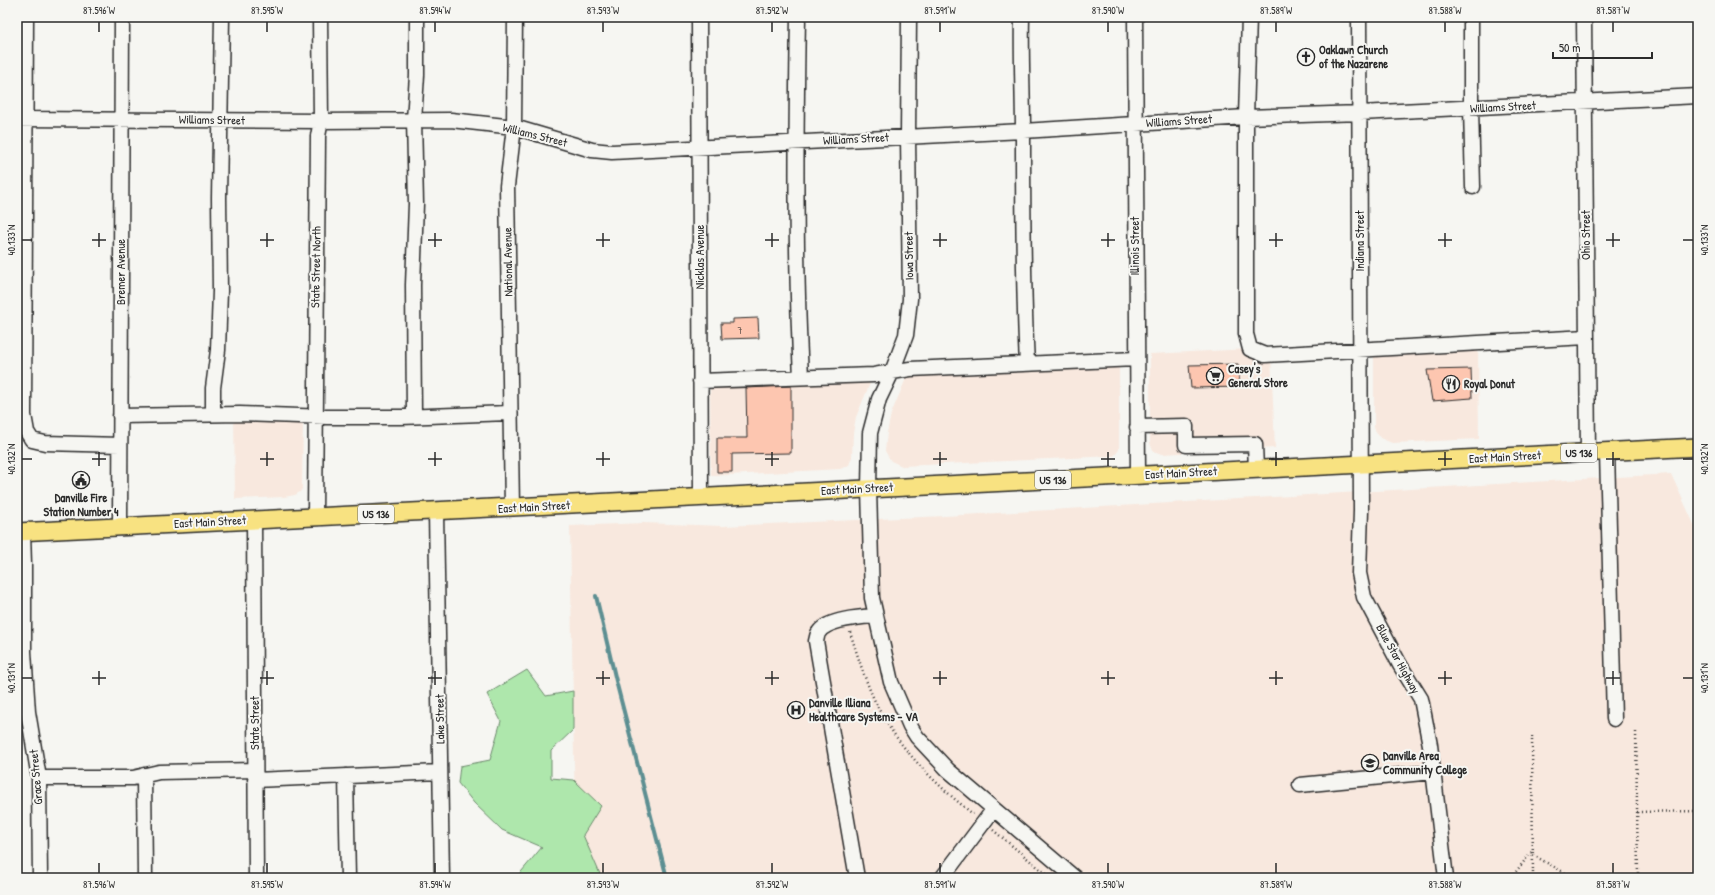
<svg xmlns="http://www.w3.org/2000/svg" width="1715" height="895" font-family="'Patrick Hand',sans-serif">
<style>
.built{fill:#f8e8de}
.green{fill:#aee7ac;stroke:#6c896c}
.lines{fill:none;stroke-linecap:round;stroke-linejoin:round}
.stream{stroke:#5d8f92;stroke-width:4}
.building{fill:#fdc6b0;stroke:#2b2b2b}
.minor-casing{stroke:#2b2b2b;stroke-width:17}
.major-casing{stroke:#2b2b2b;stroke-width:20}
.path{stroke:#2b2b2b;stroke-width:2.5;stroke-dasharray:1 3;stroke-linecap:butt}
.minor{stroke:#f6f6f2;stroke-width:14}
.major{stroke:#f8e281;stroke-width:17}
.ticks{fill:none;stroke:#2b2b2b;stroke-width:1.5}
.labels{text-anchor:middle;stroke-width:4;stroke-linejoin:round;paint-order:stroke}
.number-label{font-size:10px;fill:#60524c}
.shield{fill:#f6f6f2;stroke:#686867;stroke-width:1}
.shield-label{font-size:11px;font-weight:bold;fill:#2b2b2b}
.poi-label{font-size:12px;font-weight:bold;fill:#2b2b2b;stroke:#f6f6f2;text-anchor:start}
.street-label{font-size:12px;fill:#2b2b2b;stroke:#f6f6f2}
.neatline{fill:none;stroke:#2b2b2b;stroke-width:1.5}
.ticks-label{font-size:10px;text-anchor:middle;fill:#2b2b2b}
</style>
<rect width="100%" height="100%" fill="#f6f6f2"/>
<filter id="ink" filterUnits="userSpaceOnUse"><feTurbulence type="fractalNoise" baseFrequency=".025" numOctaves="2"/><feDisplacementMap in="SourceGraphic" scale="8" xChannelSelector="R" yChannelSelector="G"/><feConvolveMatrix kernelMatrix="1 2 1 2 8 2 1 2 1" color-interpolation-filters="sRGB"/></filter>
<g filter="url(#ink)">
<path class="built" d="M1478,343l1,96 -87,4 -12,-5 -6,-10v-80z
M1250,349l21,6 4,93 -113,6 -9,-3 -3,-8v-89z
M1119,360v90l-5,6 -212,10 -11,-5 -6,-10 2,-18 4,-19 19,-45z
M710,380l161,1 -15,36 -3,16 -1,24 -3,8 -9,4 -129,7z
M234,414l69,2 -1,73 -2,3 -5,3 -11,2 -49,2z
M1671,474l27,59v345h-1122l-6,-352 73,-3 80,3 222,-10z"/>
<path class="green" d="M527,670l19,26 27,-5v39l-22,21v27l23,2 27,26 -18,29 17,39 -5,4h-79l26,-31 -40,-17 -28,-27 -16,-20 2,-17 30,-6 11,-39 -14,-27z"/>
<g class="lines">
<path class="stream" d="M596,596l20,85 51,197"/>
</g>
<path class="building" d="M758,318l1,20 -37,1 -1,-16h12v-4z
M1238,364l2,23 -49,1 -2,-23z
M1471,369l1,29 -40,3 -5,-31z
M791,386v67l-59,1v18h-15v-34h30l-1,-50z"/>
<g class="lines">
<defs>
<path id="minor" d="M26,17l-2,398 3,17 5,8 13,3 75,2
M699,17l2,480
M798,17c-2,120 -3,240 3,360
M909,17l-1,119 2,163 -4,36 -14,37 -13,27 -9,34 -1,56 3,109 19,84 19,44 7,11 31,33 127,108
M1022,17c-1,39 1,77 1,116 0,77 0,154 4,231
M1135,17l3,458
M1249,17l-3,100v217l4,15 15,6 322,-18
M1359,17l2,494 -2,62 5,24 36,68 21,34 9,46 16,133
M1471,17v91l2,79
M1584,17l4,436
M17,119l304,2 130,-1 63,7 78,23 20,2 411,-21 223,-14 114,-4 338,-17
M700,381l174,-6 36,-6 226,-10
M213,414v-26l5,-38 2,-59 -1,-93 3,-181
M120,416l120,-2 87,3h74l108,-4
M414,416l-1,-131 3,-81 -2,-84 3,-45v-58
M1137,427l49,-1v19l69,-1 1,26
M1607,452l7,267
M512,508l-5,-322 7,-59 1,-110
M436,512l6,366
M315,517l3,-381 3,-15 -1,-104
M254,520l2,358
M120,526l2,-509
M23,532l1,33v87l4,60 11,66 1,100
M144,775l1,103
M346,776l2,102
M39,778h94l26,-6 96,-2
M255,780l185,-8
M1300,785l133,-13
M857,878l-41,-237c1,-3 1,-7 3,-9 9,-13 43,-15 57,-16
M942,878l51,-68"/>
<path id="major" d="M17,532l1681,-85"/>
</defs>
<use href="#minor" class="minor-casing"/>
<use href="#major" class="major-casing"/>
<path class="path" d="M850,632c10,31 19,62 36,90 22,35 55,67 87,92
M1636,732l2,146
M1532,736l1,142
M1637,812l61,-1
M993,830l58,48
M1533,855l41,23
M1511,878l22,-28"/>
<use href="#minor" class="minor"/>
<use href="#major" class="major"/>
</g>
</g>
<path class="ticks" d="M99,22v10M267,22v10M435,22v10M603,22v10M772,22v10M940,22v10M1108,22v10M1276,22v10M1445,22v10M1613,22v10M99,233v14M267,233v14M435,233v14M603,233v14M772,233v14M940,233v14M1108,233v14M1276,233v14M1445,233v14M1613,233v14M22,240h10M92,240h14M260,240h14M428,240h14M596,240h14M765,240h14M933,240h14M1101,240h14M1269,240h14M1438,240h14M1606,240h14M1683,240h10M99,452v14M267,452v14M435,452v14M603,452v14M772,452v14M940,452v14M1108,452v14M1276,452v14M1445,452v14M1613,452v14M22,459h10M92,459h14M260,459h14M428,459h14M596,459h14M765,459h14M933,459h14M1101,459h14M1269,459h14M1438,459h14M1606,459h14M1683,459h10M99,671v14M267,671v14M435,671v14M603,671v14M772,671v14M940,671v14M1108,671v14M1276,671v14M1445,671v14M1613,671v14M22,678h10M92,678h14M260,678h14M428,678h14M596,678h14M765,678h14M933,678h14M1101,678h14M1269,678h14M1438,678h14M1606,678h14M1683,678h10M99,863v10M267,863v10M435,863v10M603,863v10M772,863v10M940,863v10M1108,863v10M1276,863v10M1445,863v10M1613,863v10"/>
<defs>
<symbol id="church-ring" viewBox="-11 -11 22 22"><circle r="9.5" fill="#f6f6f2" stroke="#2b2b2b" stroke-width="1.5"/><path d="M-1.2-6h2.4v3.5h3.3v2.4h-3.3V6h-2.4V-.1h-3.3v-2.4h3.3Z" fill="#2b2b2b"/></symbol>
<symbol id="supermarket-ring" viewBox="-11 -11 22 22"><circle r="9.5" fill="#f6f6f2" stroke="#2b2b2b" stroke-width="1.5"/><path d="M-6-5.5h2.5l.6 2H6L4.5 2H-2.5L-4.4-4H-6ZM-1.5 3.2a1.3 1.3 0 1 0 .1 0ZM3 3.2a1.3 1.3 0 1 0 .1 0Z" fill="#2b2b2b"/></symbol>
<symbol id="restaurant-ring" viewBox="-11 -11 22 22"><circle r="9.5" fill="#f6f6f2" stroke="#2b2b2b" stroke-width="1.5"/><path d="M-5-6h1v4h1v-4h1v4h1v-4h1v5L-1.5 .5V6h-2V.5L-5-1ZM5-6V6H3V1.5H1.5Q1.5-4 5-6Z" fill="#2b2b2b"/></symbol>
<symbol id="civic-ring" viewBox="-11 -11 22 22"><circle r="9.5" fill="#f6f6f2" stroke="#2b2b2b" stroke-width="1.5"/><path d="M-.6-6.5H3V-4.5H.6V-3L4-1V1h2V6H-6V1h2V-1L-.6-3ZM-1.2 2.5V6h2.4V2.5Z" fill="#2b2b2b"/></symbol>
<symbol id="hospital-ring" viewBox="-11 -11 22 22"><circle r="9.5" fill="#f6f6f2" stroke="#2b2b2b" stroke-width="1.5"/><path d="M-5-5h3v3.5h4V-5h3V5h-3V1.5h-4V5h-3Z" fill="#2b2b2b"/></symbol>
<symbol id="university-ring" viewBox="-11 -11 22 22"><circle r="9.5" fill="#f6f6f2" stroke="#2b2b2b" stroke-width="1.5"/><path d="M0-5L7-2L0 1L-7-2ZM-4 1L0 2.5L4 1V4Q0 6-4 4Z" fill="#2b2b2b"/></symbol>
</defs>
<g fill-rule="evenodd">
<use href="#church-ring" x="1296" y="47" width="20" height="20"/>
<use href="#supermarket-ring" x="1205" y="366" width="20" height="20"/>
<use href="#restaurant-ring" x="1441" y="374" width="20" height="20"/>
<use href="#civic-ring" x="71" y="470" width="20" height="20"/>
<use href="#hospital-ring" x="786" y="700" width="20" height="20"/>
<use href="#university-ring" x="1360" y="753" width="20" height="20"/>
</g>
<g class="labels">
<g class="number-label">
<text x="740" y="334">7</text>
</g>
<g class="shield">
<rect x="1561" y="444" width="36" height="18" rx="3"/>
<rect x="1035" y="471" width="36" height="18" rx="3"/>
<rect x="358" y="505" width="36" height="18" rx="3"/>
</g>
<g class="shield-label">
<text x="1579" y="457">US 136</text>
<text x="1053" y="484">US 136</text>
<text x="376" y="518">US 136</text>
</g>
<g class="poi-label">
<text x="1319" y="54">Oaklawn Church<tspan x="1319" dy="14">of the Nazarene</tspan></text>
<text x="1228" y="373">Casey's<tspan x="1228" dy="14">General Store</tspan></text>
<text x="1464" y="388">Royal Donut</text>
<text x="81" y="502" text-anchor="middle">Danville Fire<tspan x="81" dy="14">Station Number 4</tspan></text>
<text x="809" y="707">Danville Illiana<tspan x="809" dy="14">Healthcare Systems - VA</tspan></text>
<text x="1383" y="760">Danville Area<tspan x="1383" dy="14">Community College</tspan></text>
</g>
<g class="street-label">
<text transform="translate(1503 107) rotate(-3)" y="4">Williams Street</text>
<text transform="translate(212 120) rotate(1)" y="4">Williams Street</text>
<text transform="translate(1179 121) rotate(-4)" y="4">Williams Street</text>
<text transform="translate(535 135) rotate(14)" y="4">Williams Street</text>
<text transform="translate(856 139) rotate(-3)" y="4">Williams Street</text>
<text transform="translate(1586 235) rotate(-90)" y="4">Ohio Street</text>
<text transform="translate(1360 241) rotate(-90)" y="4">Indiana Street</text>
<text transform="translate(1135 246) rotate(-90)" y="4">Illinois Street</text>
<text transform="translate(909 256) rotate(-91)" y="4">Iowa Street</text>
<text transform="translate(700 257) rotate(-90)" y="4">Nicklas Avenue</text>
<text transform="translate(508 262) rotate(-91)" y="4">National Avenue</text>
<text transform="translate(316 267) rotate(-89)" y="4">State Street North</text>
<text transform="translate(121 272) rotate(-90)" y="4">Bremer Avenue</text>
<text transform="translate(1505 457) rotate(-3)" y="4">East Main Street</text>
<text transform="translate(1181 473) rotate(-3)" y="4">East Main Street</text>
<text transform="translate(857 489) rotate(-3)" y="4">East Main Street</text>
<text transform="translate(534 507) rotate(-3)" y="4">East Main Street</text>
<text transform="translate(210 522) rotate(-3)" y="4">East Main Street</text>
<text transform="translate(1398 659) rotate(61)" y="4">Blue Star Highway</text>
<text transform="translate(440 719) rotate(-91)" y="4">Lake Street</text>
<text transform="translate(255 723) rotate(-90)" y="4">State Street</text>
<text transform="translate(36 777) rotate(-95)" y="4">Grace Street</text>
</g>
</g>
<rect width="1715" height="895" fill="none" stroke="#f6f6f2" stroke-width="44"/>
<path d="M1553 52v6h99v-6" fill="none" stroke="#2b2b2b" stroke-width="2"/>
<text x="1559" y="52" font-size="12" fill="#2b2b2b" stroke="#f6f6f2" stroke-width="3" paint-order="stroke">50 m</text>
<rect x="22" y="22" width="1671" height="851" class="neatline"/>
<g class="ticks-label">
<text x="99" y="14">87.596°W</text>
<text x="267" y="14">87.595°W</text>
<text x="435" y="14">87.594°W</text>
<text x="603" y="14">87.593°W</text>
<text x="772" y="14">87.592°W</text>
<text x="940" y="14">87.591°W</text>
<text x="1108" y="14">87.590°W</text>
<text x="1276" y="14">87.589°W</text>
<text x="1445" y="14">87.588°W</text>
<text x="1613" y="14">87.587°W</text>
<text transform="translate(11 240) rotate(-90)" y="4">40.133°N</text>
<text transform="translate(1704 240) rotate(-90)" y="4">40.133°N</text>
<text transform="translate(11 459) rotate(-90)" y="4">40.132°N</text>
<text transform="translate(1704 459) rotate(-90)" y="4">40.132°N</text>
<text transform="translate(11 678) rotate(-90)" y="4">40.131°N</text>
<text transform="translate(1704 678) rotate(-90)" y="4">40.131°N</text>
<text x="99" y="888">87.596°W</text>
<text x="267" y="888">87.595°W</text>
<text x="435" y="888">87.594°W</text>
<text x="603" y="888">87.593°W</text>
<text x="772" y="888">87.592°W</text>
<text x="940" y="888">87.591°W</text>
<text x="1108" y="888">87.590°W</text>
<text x="1276" y="888">87.589°W</text>
<text x="1445" y="888">87.588°W</text>
<text x="1613" y="888">87.587°W</text>
</g>
</svg>
